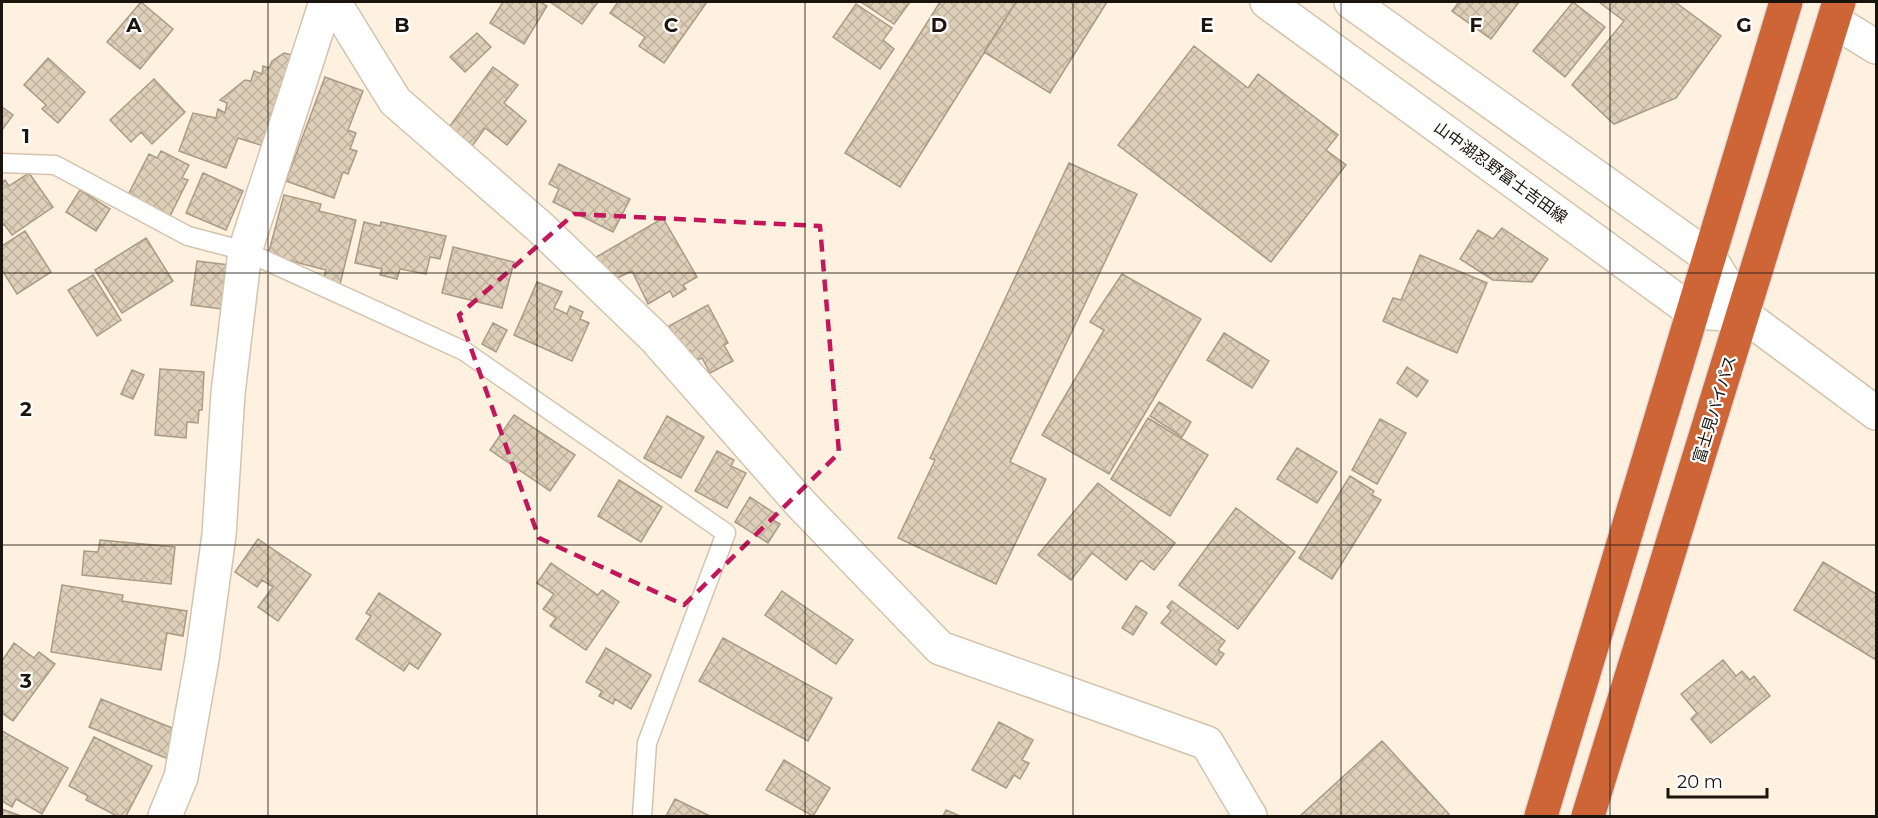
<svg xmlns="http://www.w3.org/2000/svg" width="1878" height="818" font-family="Montserrat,'Noto Sans JP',sans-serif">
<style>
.building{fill:url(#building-cross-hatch);stroke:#aa9b85;stroke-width:1.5}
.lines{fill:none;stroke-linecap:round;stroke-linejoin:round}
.lane-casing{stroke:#d3c4ae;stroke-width:21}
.street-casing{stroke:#d3c4ae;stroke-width:36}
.secondary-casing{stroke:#d3c4ae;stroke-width:36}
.highway-casing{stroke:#dfdedd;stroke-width:36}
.lane{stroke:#fff;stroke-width:18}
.street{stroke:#fff;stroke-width:33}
.secondary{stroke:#fff;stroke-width:33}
.highway{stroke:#ce6537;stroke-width:33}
.marked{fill:none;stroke:#c2185b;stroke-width:4.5;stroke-dasharray:12 8;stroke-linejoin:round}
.grid{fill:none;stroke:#1a140c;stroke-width:1.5;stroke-opacity:0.55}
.labels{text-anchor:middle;stroke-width:4.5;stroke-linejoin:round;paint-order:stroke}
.street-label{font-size:16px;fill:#1a140c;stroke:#fff}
.grid-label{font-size:20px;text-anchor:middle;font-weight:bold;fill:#1a140c;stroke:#fff;stroke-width:4.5;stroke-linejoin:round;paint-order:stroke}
</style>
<defs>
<pattern id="building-cross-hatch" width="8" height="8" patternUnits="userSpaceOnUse" patternTransform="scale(1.5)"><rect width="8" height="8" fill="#decfb8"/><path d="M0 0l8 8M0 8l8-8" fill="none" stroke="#beb19d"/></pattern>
</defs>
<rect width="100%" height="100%" fill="#fef1df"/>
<path class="building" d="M141,2l32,27 -33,40 -33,-27z
M503,2h37l7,4 -23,38 -34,-21z
M550,2h48l-16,22z
M618,2h89l-43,61 -25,-17 6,-9 -35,-24z
M861,2h49l-16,22z
M940,2h76l-116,185 -55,-34z
M1016,2h91l-57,91 -66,-41z
M1459,2h60l-28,37 -39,-28z
M1573,2l32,25 -40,50 -32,-26z
M1599,2h76l46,34 -45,62 -62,26 -42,-39 52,-64z
M856,4l36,24 -9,12 11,9 -14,20 -47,-32z
M477,33l14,14 -26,25 -15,-15z
M1194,46l54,42 10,-14 80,61 -12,15 20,15 -75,97 -153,-117z
M284,53l15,4 -29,91 -32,-10 -12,30 -47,-17 14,-38 23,5 2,-9 7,4 2,-10 -7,-3 25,-20 6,1 3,-10 8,3 1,-8 6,2 3,-7z
M48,58l37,34 -27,31 -16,-14 4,-4 -22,-20z
M493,67l25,18 -14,18 22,18 -19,24 -22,-17 -17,24 -24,-18z
M325,77l38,14 -15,39 8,3 -6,16 7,2 -9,23 -5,-2 -9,26 -48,-17z
M154,79l31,33 -33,32 -11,-12 -10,10 -21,-22z
M2,107l11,8 -11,15z
M161,151l28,14 -7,13 6,2 -18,36 -42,-21 21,-41 8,4z
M1069,163l68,31 -127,268 36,17 -50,105 -98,-46 37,-78 -5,-2z
M559,164l71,35 -17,33 -60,-30 6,-13 -10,-5z
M29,173l24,34 -41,28 -8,-11 -2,1v-42l3,-3 4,6z
M203,173l40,18 -17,39 -40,-17z
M80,190l30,19 -14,22 -30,-19z
M284,195l37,9 -2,7 37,9 -16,64 -17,-4 3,-10 -58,-15z
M663,218l34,59 -14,8 3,4 -13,8 -3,-6 -22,13 -16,-33 -19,9 -20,-21z
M364,222l16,4 1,-4 65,14 -6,23 -10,-2 -4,17 -26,-5 -3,10 -17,-4 2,-6 -27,-6z
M1502,228l46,31 -16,23 -39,-2 -33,-21 18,-29 15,9z
M25,231l26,41 -34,22 -15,-24v-24z
M146,238l27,43 -51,32 -27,-43z
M453,247l61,15 -12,46 -60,-15z
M1420,255l67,28 -30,70 -74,-32 10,-23 8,2z
M197,261l32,4 -7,44 -31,-4z
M1122,274l79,45 -92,155 -67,-39 62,-105 -14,-8z
M93,275l28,45 -24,16 -29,-46z
M537,282l25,10 -8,16 13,6 3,-8 13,6 -3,7 9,4 -17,38 -58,-26z
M708,305l20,38 -4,2 9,16 -23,12 -8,-15 -7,3 -5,-11 -6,4 -15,-28z
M493,323l14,7 -11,22 -14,-8z
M1224,333l45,28 -17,27 -45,-28z
M1407,367l21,14 -11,16 -20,-14z
M160,369l44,3 -2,38h-3l-1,13 -11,-1 -1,16 -31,-3z
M132,370l12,5 -11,24 -12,-5z
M1159,402l32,20 -9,15 -32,-21z
M514,415l61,40 -25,36 -60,-41z
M667,416l37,21 -23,41 -37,-20z
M1148,418l60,37 -38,61 -59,-37z
M1380,419l26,14 -29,51 -25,-14z
M1297,448l40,24 -20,31 -40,-24z
M717,451l17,9 -3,6 15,7 -19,35 -32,-17z
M1350,476l24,15 -2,4 9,5 -49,79 -33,-21z
M619,480l43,27 -21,35 -43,-26z
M1098,483l77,60 -21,27 -13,-10 -15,20 -34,-27 -21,27 -33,-25z
M750,497l27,18 -4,5 7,4 -12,19 -33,-21z
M1236,508l59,44 -57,77 -59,-44z
M258,539l53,36 -33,46 -20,-14 15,-20 -11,-7 -5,7 -22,-15z
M100,540l75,7 -4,37 -89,-9 2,-24 14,1z
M1823,562l53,32v66l-82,-50z
M551,563l47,32 4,-5 17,12 -33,48 -36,-24 6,-8 -13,-9 11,-15 -17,-11z
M62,585l61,10 -1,6 65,10 -4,25 -16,-3 -6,37 -110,-18z
M782,591l71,49 -17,24 -71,-49z
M379,593l62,41 -23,35 -9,-6 -5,8 -48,-32 15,-23 -5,-3z
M1172,601l53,40 -7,9 6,4 -8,11 -55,-42 10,-12 -4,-4z
M1136,606l11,7 -14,22 -11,-7z
M723,638l109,60 -24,43 -109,-60z
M14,643l20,15 5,-6 16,12 -42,57 -11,-8v-52z
M606,648l45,27 -20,34 -16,-10 -2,5 -14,-8 3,-5 -16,-9z
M1723,660l13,16 6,-5 8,9 4,-4 16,20 -59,47 -20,-24 6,-6 -16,-19z
M101,699l76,31 -11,28 -77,-31z
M999,722l34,18 -11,20 7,3 -9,16 -6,-4 -8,13 -34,-18z
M2,731l66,37 -26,46 -26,-15 -4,8 -10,-6z
M94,737l58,29 -26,50h-9l-31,-16 2,-4 -19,-10z
M1382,741l67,73 -3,2h-146z
M784,760l46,28 -17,28 -47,-26z
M675,799l35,17h-44z
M2,809l19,7h-19z
M946,810l14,6h-17z"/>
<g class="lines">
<defs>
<path id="lane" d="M2,163l53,2 133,71 57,15 219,100 262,182 -79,210 -5,73"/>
<path id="street" d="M334,2l61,99 147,128 113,109 146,166 139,144 267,95 43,73
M1834,21l42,26
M165,816l16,-39 21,-118 17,-124 9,-142 17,-142 81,-249"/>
<path id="secondary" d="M1267,2l426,310 51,3
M1351,2l359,256 34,57 132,98"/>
<path id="highway" d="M1541,816l245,-814
M1588,816l251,-814"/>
</defs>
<use href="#lane" class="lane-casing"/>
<use href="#street" class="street-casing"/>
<use href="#secondary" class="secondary-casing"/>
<use href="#highway" class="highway-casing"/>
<use href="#lane" class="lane"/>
<use href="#street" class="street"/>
<use href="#secondary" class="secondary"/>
<use href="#highway" class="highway"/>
</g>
<path class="marked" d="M574,214l246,12 19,227 -155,152 -145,-67 -80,-223z"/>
<path class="grid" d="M268,2v814M537,2v814M805,2v814M1073,2v814M1341,2v814M1610,2v814M2,273h1874M2,545h1874"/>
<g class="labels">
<g class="street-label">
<text transform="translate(1501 172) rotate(36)" y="6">山中湖忍野富士吉田線</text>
<text transform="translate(1714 409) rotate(-73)" y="6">富士見バイパス</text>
</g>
</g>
<g class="grid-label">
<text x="134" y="32">A</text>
<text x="402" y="32">B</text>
<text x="671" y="32">C</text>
<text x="939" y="32">D</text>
<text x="1207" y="32">E</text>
<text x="1476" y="32">F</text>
<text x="1744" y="32">G</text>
<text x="26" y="143">1</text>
<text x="26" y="416">2</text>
<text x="26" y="688">3</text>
</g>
<rect width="1878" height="818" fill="none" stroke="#1a140c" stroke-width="6"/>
<path d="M1668 788v9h99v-9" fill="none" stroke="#1a140c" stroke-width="3"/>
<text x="1677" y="788" font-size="18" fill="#1a140c" stroke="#ffffff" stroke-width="4.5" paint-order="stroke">20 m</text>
</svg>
